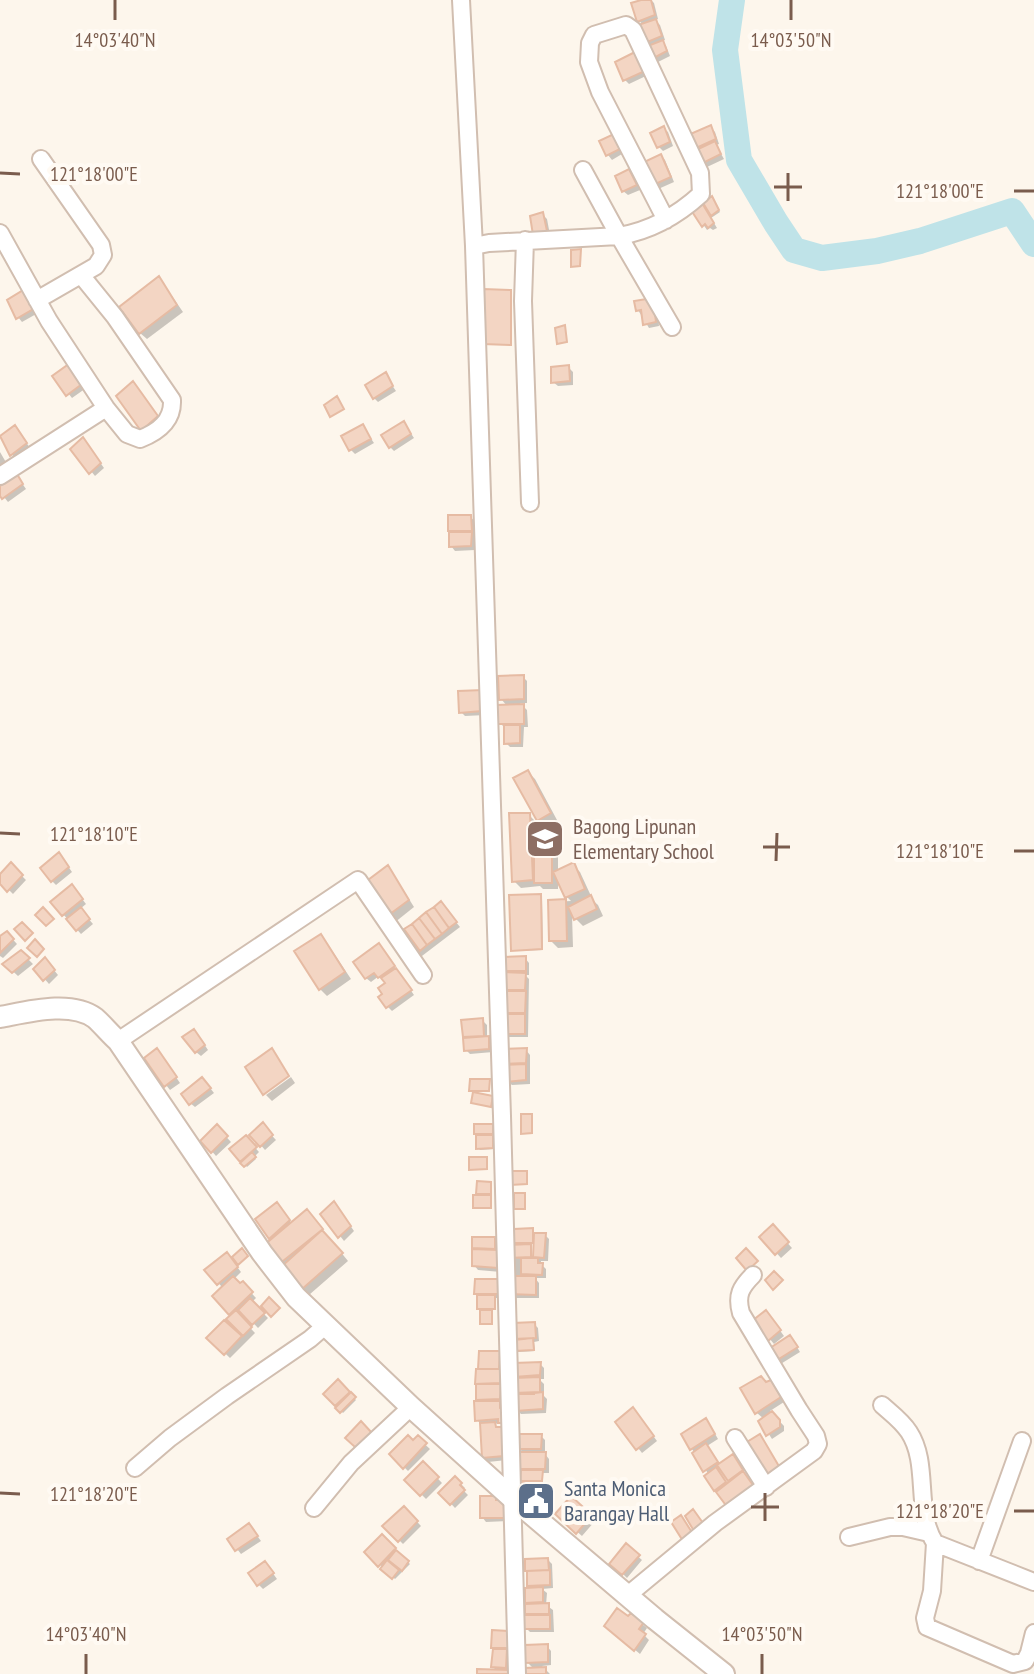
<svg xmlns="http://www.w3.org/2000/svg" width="1034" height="1674" font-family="'PT Sans Narrow',sans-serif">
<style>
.shadow{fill:#0003;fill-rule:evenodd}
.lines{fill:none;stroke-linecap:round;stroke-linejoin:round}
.river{stroke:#bfe3e8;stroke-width:26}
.building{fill:#f3d5c3;stroke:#e6bba3;stroke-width:2}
.minor-casing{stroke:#d1beb0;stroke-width:20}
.tertiary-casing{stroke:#d1beb0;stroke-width:24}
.minor{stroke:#fff;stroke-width:16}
.tertiary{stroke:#fff;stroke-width:20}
.ticks{fill:none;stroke:#7a5c4d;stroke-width:3}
.labels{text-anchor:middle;stroke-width:8;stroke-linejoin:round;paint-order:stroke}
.education-label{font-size:22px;fill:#785e54;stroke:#fffaf3;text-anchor:start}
.service-label{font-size:22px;fill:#4e5e75;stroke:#fffaf3;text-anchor:start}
.ticks-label{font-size:20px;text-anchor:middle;fill:#7a5c4d;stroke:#fffaf3;stroke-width:8;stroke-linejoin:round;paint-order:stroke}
</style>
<rect width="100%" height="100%" fill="#fdf6ec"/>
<path class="shadow" d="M647,0h4l3,3 4,16 -3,1 5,5 5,15 -3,1 4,5 4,10 -14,7 -5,-16 -5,-5 -2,-17 -5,-4z
M637,53l11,22 -19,9 -4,-4z
M663,128l5,4 5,14 -10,5 -4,-4z
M711,128l4,4 4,12 -3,1 8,14 -17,8 -5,-4 -6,-15z
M602,142l25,9 -15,9 -4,-5z
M661,156l4,4 9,22 -18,8 -4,-5z
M629,171l4,5 7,14 -12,5 -5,-4z
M713,200l7,12 -9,6 6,10 -4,2 -3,-2 -3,2 -13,-19 7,-6 8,8z
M542,214l5,5 3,16 -11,4z
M158,279l7,7 18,26 -36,27 -7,-6z
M24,292l14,21 -16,9 -4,-5z
M511,292l1,1v52h-25l-2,-1z
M657,304l2,22 -10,2 -11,-18z
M568,367l5,5v13l-15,1 -5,-4z
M385,375l11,16 -18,11 -4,-4z
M55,377l34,9 -17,12z
M404,423l10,15 -20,13 -4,-4z
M363,427l11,16 -19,11 -4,-4z
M19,432l11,16 -14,10 -5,-4z
M87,444l17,24 -9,8 -22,-27z
M0,452l7,12 -7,4z
M17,476l9,13 -18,13 -8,-10v-4z
M450,517h20l5,4v29l-20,1 -4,-5z
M523,677l4,4v22h-7l7,7 1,17h-4l-1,20h-13l-4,-4v-15l-7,-5 9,-16 -7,-8z
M486,697v18l-21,1 -4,-4z
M528,772l7,7 22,41 -12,7 -7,-7z
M529,815l7,7 1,7h14l7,8v35l15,-7 7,7 11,24 -2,1 9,8 5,11 -20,10 -11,-11 1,32 -15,1 -7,-7 -1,-39 21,-1 -4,-4 -9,-18v10h-15l-3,-3 -19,2 -7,-7z
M63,859l9,13 -16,13 -4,-4z
M11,865l15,15 -13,14 -13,-13v-4z
M387,868l7,7 20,32 -20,16 -27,-40z
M76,891l10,13 -6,5 13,15 -12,10 -28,-31z
M540,896l2,2 1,52 -29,1 -1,-1z
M441,904l19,23 -42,32 -18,-24z
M7,933l10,11 -14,14 -3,-2v-17z
M320,936l7,7 24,36 -24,17 -7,-7 -23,-37z
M383,950l31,45 -22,16 -4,-4v-23l-9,-8 -8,6 -5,-4z
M21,952l12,12 -15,12 -13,-12z
M525,958l4,5v12h-4l4,4 -1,58h-19l-4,-4 -5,-49 8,-10 -7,-7z
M49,964l9,11 -9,9 -13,-15z
M482,1020l5,5v13l6,4v10l-23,2 -4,-4 -2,-28z
M198,1035l10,15 -7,6 -5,-4z
M526,1050l4,5v29l-18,1 -5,-4 -2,-18z
M161,1055l19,28 -10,7 -4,-5z
M291,1077l4,6 -23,18 -6,-6z
M207,1084l7,9 -19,14 -5,-4z
M262,1125l14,15 -11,10 -13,-15z
M476,1126h16l2,1v22l-14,1 -2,-2z
M217,1127l14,15 -15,14 -13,-15z
M246,1138l13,14 -5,5 2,2 -9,8 -15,-17z
M479,1183l13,2 -1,24h-14l-2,-1 3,-11z
M338,1208l16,23 -10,10 -21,-27z
M281,1209l11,15 22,-5 34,42 -39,34 -29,-31 -7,-24 -3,-3z
M773,1227l19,21 -11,10 -19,-21z
M532,1230l5,5h8l4,4 -1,22h-7v3l5,5v9h-11l4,5v15h-24l-6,-36h5l-4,-5 6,-11v-15zM529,1241h7l-2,28h-2z
M474,1239h21l4,5 2,28 -23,-2 -4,-5z
M231,1259l10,13 -7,7 6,7 3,-2 13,14 -4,4 16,16 -10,10 -16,-17 -4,4 17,18 -25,25 -21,-20 23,-22 -17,-19 8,-9 -16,-17z
M497,1281l4,4v13h-5l-1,11h-2v16h-9l-2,-14 -3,-3v-12l-3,-3z
M770,1317l14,19 -10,8 -19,-23z
M534,1324l4,4 1,13 -5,1 1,9 -17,1 -2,-2 3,-8 -4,-4z
M794,1342l6,10 -21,13 -10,-14z
M499,1353l4,4 1,70 -3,-4 -7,1 5,5 8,31 -19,2 -4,-5 -2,-32 -5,-5 1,-49z
M540,1364l4,4v11h-5l5,5v12l3,3 -1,14 -25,1 -4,-4 -2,-30h5l-4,-4z
M338,1382l18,18 -13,13 -18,-19z
M771,1382l13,20 -14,9 14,15v5l-12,8 -11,-17 3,-3 -7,-6 -14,-24z
M637,1414l20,27 -15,12 -24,-31z
M710,1425l8,14 -11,7 13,19 17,-4 9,14 -26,19 -13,-17 2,-2 -17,-26zM720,1467l11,16 -3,3 -12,-16z
M541,1436l4,4v14l4,5v14h-6v9h-6l13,13 1,23 -29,-28 5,-5 -5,-5v-7l-5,-5 7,-14 -5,-6z
M418,1438l12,11 -22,22 -17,-17 23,-11z
M423,1463l19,20 -16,16 -19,-19z
M455,1478l10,10 -2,2 5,5 -13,13 -14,-15z
M495,1498l4,4 9,19 -22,1 -4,-5z
M571,1499l24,22 -13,15 -25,-22z
M404,1508l17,18 -18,18 -18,-18z
M253,1530l8,11 -20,13 -11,-14z
M382,1537l28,27 -15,15 -28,-27z
M626,1546l16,14 -15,18 -15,-15z
M527,1560h21l4,4 1,24 -11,1 5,4 -1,12 7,5 1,22h-24l-4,-4 1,-39h6l-4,-4z
M269,1568l8,11 -14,10 -4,-4z
M642,1624l5,4 -4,6 6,6 -9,14 -29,-24z
M494,1632l18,5 -2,35 -31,2 19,-2 -5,-5z
M547,1646l4,5v14l-9,1 8,8h-23l7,-5 -7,-7z"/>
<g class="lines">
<path class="river" d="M732,0l-7,50 14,110 37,63 18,27 28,8 55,-7 43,-10 92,-30 22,33"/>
</g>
<path class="building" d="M641,0h10l4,15 -18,7 -6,-19z
M656,19l6,17 -17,7 -7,-18z
M663,40l4,11 -17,9 -5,-13z
M637,51l8,20 -22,10 -8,-19z
M711,125l5,14 -22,10 -6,-14z
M664,126l6,16 -13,6 -7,-15z
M618,132l6,15 -18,9 -7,-15z
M715,141l6,13 -20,10 -7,-13z
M661,154l10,23 -20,9 -9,-23z
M629,169l8,16 -15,7 -7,-16z
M712,196l7,14 -8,6 -8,-13z
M702,203l12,20 -6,5 -3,-4 -3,3 -11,-17z
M543,212l4,19 -14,4 -3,-19z
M581,249l-1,17 -9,1v-17z
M159,276l18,29 -38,29 -20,-27z
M25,289l10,19 -19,11 -9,-19z
M483,289l28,1v55l-28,-1z
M653,298l3,24 -13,3 -2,-15 -5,1 -2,-10z
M565,325l2,17 -10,2 -2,-16z
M73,361l13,20 -20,15 -14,-20z
M569,365l1,16 -19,2v-16z
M386,372l7,14 -20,13 -8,-14z
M133,381l25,35 -17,15 -25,-35z
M337,396l7,13 -14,8 -6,-12z
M404,421l7,13 -22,14 -8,-13z
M363,424l8,15 -22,12 -8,-15z
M15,425l12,18 -17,13 -10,-20z
M83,437l18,26 -12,11 -19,-25z
M17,474l6,10 -21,15 -2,-3v-10z
M448,515h23l1,16h-24z
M449,532h23l-1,14 -22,1z
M524,675v24l-25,1 -1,-24z
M483,690l-1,21 -23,2 -1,-22z
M524,704v20h-27v-19z
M504,725h16v18l-16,1z
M528,770l23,43 -14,8 -24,-43z
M509,813h21l3,67 -21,2z
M534,827h18v56h-18z
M59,852l10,15 -18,15 -11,-14z
M11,862l12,13 -16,17 -7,-8v-10z
M574,862l11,27 -20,9 -12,-26z
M388,865l21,35 -23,17 -22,-34z
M72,884l11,15 -21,17 -12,-14z
M541,894l1,55 -31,2 -2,-56z
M591,895l6,14 -23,11 -6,-13z
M566,899l1,42h-18l-1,-41z
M441,901l16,21 -8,6 -15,-21z
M43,907l11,12 -8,7 -11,-11z
M81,907l9,12 -14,12 -10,-12z
M434,907l15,21 -7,6 -16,-22z
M426,912l16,22 -7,5 -16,-21z
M419,918l16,21 -8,6 -15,-21z
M22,922l11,11 -8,8 -11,-12z
M412,924l15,21 -7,6 -16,-22z
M7,931l7,8 -14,14v-17z
M321,934l24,38 -26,18 -25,-39z
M35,939l9,10 -7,8 -10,-9z
M379,943l16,23 -17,12 -4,-5 -9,6 -12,-17z
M21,950l9,8 -18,15 -10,-9z
M526,956v15h-21l-2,-14z
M45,957l10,13 -12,11 -10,-12z
M396,968l16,22 -26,18 -8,-11 4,-3 -4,-6 7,-5 -4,-5z
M501,972l25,1 -1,17h-24z
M503,991h23l-1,22h-23z
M503,1014h22v20h-22z
M483,1018l1,18 -21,1 -2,-17z
M194,1029l11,16 -10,8 -13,-16z
M489,1036v13l-25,2 -1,-13z
M157,1048l20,29 -13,10 -20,-29z
M272,1048l17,28 -26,19 -18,-28z
M527,1048l-1,15 -23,1v-15z
M526,1064v16l-21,2v-17z
M202,1077l9,11 -22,17 -8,-11z
M470,1079h20l-1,12h-20z
M473,1092l20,4 -2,11 -20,-4z
M521,1114h11v19l-11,1z
M263,1122l10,13 -13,12 -11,-12z
M217,1124l11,12 -17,17 -11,-12z
M474,1124h19v10h-19z
M246,1135l11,12 -17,15 -11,-13z
M476,1135h17v13l-17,1z
M252,1152l4,5 -12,10 -4,-4z
M469,1157h18v12l-18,1z
M511,1171h16v13l-17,1z
M477,1181l14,1v12h-15z
M514,1193h11v16h-11z
M473,1195h18v13h-18z
M334,1201l17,25 -13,12 -18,-24z
M277,1202l13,18 -21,19 -14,-20z
M307,1209l16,20 -45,36 -15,-19z
M773,1224l16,18 -14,13 -16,-18z
M533,1228v15h-19v-14z
M322,1230l21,23 -42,37 -20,-23z
M534,1233h12l-2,25 -11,-1z
M472,1237h23v12l-23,-1z
M531,1244v13l-23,1v-13z
M242,1248l6,8 -10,9 -6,-8z
M746,1248l12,13 -11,10 -11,-13z
M472,1249l26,1v18l-26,-2z
M227,1252l11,15 -21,18 -13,-15z
M521,1258h17v5h5l-1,12 -21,-1z
M774,1271l9,9 -10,10 -8,-10z
M233,1276l7,7 3,-2 10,11 -24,23 -17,-19z
M509,1276h27v19l-28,-1z
M475,1279h23v15h-24z
M477,1295h18v14h-18z
M269,1297l11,11 -9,9 -10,-11z
M250,1298l15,15 -13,12 -14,-15z
M236,1310l16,17 -9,9 -17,-17z
M480,1310h12v14h-12z
M766,1310l15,20 -13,11 -16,-20z
M224,1320l18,16 -18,19 -18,-17z
M535,1322l1,16 -23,1v-16z
M790,1335l8,12 -24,15 -7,-12z
M533,1338l1,12 -20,1v-11z
M479,1351h21l-1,18h-21z
M541,1362l-1,13 -26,2v-14z
M476,1369h25l-1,14 -25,1z
M761,1376l5,6 5,-2 10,17 -26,17 -15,-26z
M540,1377v15l-26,1 -1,-15z
M338,1379l12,13 -15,14 -12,-12z
M476,1384h25l-1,15 -24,1z
M351,1392l5,5 -16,16 -5,-5z
M543,1392v17l-28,2v-17h19v-1z
M474,1401h26v7l4,1v14h-6v-4l-23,2z
M633,1407l21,29 -18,14 -21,-28z
M772,1411l8,9v7l-14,9 -8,-15z
M706,1418l9,16 -25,16 -9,-16z
M361,1421l11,12 -16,15 -11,-10z
M495,1422l1,5h7l1,29 -22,2 -2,-35z
M517,1434h25l-1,15h-24z
M760,1434l20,34 -17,12 -21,-35z
M408,1435l5,5 5,-5 9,8 -24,26 -14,-15z
M706,1443l12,19 -15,10 -11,-19z
M515,1452h31l-1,17h-30z
M733,1454l10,16 -15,11 -11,-16z
M423,1461l16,16 -19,19 -16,-16z
M716,1467l10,15 -12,9 -10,-15z
M521,1470h22l-1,11h-22z
M743,1471l12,17 -27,20 -12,-16z
M455,1476l7,7 -2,2 5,5 -15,15 -12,-12z
M540,1482l2,1v29l-22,-21 1,-8z
M480,1496h16v4h9v18h-25z
M571,1496l21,19 -16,19 -21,-20z
M404,1506l14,15 -20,21 -16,-16z
M693,1509l10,14 -9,8 -9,-15z
M681,1515l12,19 -10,7 -12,-19z
M249,1523l9,13 -23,15 -8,-12z
M382,1534l14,14 -18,19 -14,-15z
M626,1543l14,12 -18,20 -13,-11z
M396,1550l13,11 -7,10 -14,-11z
M548,1558l1,12 -24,1v-12z
M387,1560l12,10 -7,9 -12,-10z
M265,1561l9,12 -17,13 -9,-13z
M550,1570v15l-23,1v-15z
M543,1587v15l-18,1v-15z
M549,1603v11h-24v-10z
M617,1608l11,8 3,-3 13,9 -5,7 7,5 -12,17 -30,-25z
M524,1615h26v14h-26z
M492,1630l16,1v17h-17z
M548,1644v18l-23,1v-18z
M493,1649h14l-1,19 -15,-1z
M546,1667v7h-21v-6z
M477,1669l33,1v4h-33z"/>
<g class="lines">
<defs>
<path id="minor" d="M461,0l13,246 28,870 15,558
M583,170l36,66 53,91
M0,233l49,88 57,87 21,26 13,5c18,-7 33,-18 32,-39l-57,-83 -34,-42
M525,240l-2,61 7,202
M474,246l15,-3 130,-7c31,-5 59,-21 82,-42l-1,-21 -67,-143 -7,-5 -32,10 -4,8 -1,19 11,30 66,128
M37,300l59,-34 7,-11 -2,-10 -60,-86
M0,476l106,-68
M118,1041l240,-161 65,95
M882,1405c9,8 20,16 27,27 21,32 5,78 26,111l99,39
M735,1438l31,49
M135,1468l35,-30 57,-42 83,-57 15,-13
M314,1508l37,-45 60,-56
M849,1537l41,-10h13l26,6
M935,1543l-3,48 -7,27 2,9 86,37 12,-3 4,-8 5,-20
M979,1561l43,-120
M628,1595l87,-72 99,-72 4,-7 -2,-8 -17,-26 -58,-97c-5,-18 0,-26 12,-38"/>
<path id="tertiary" d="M0,1017c27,-5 71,-17 95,1 8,7 15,16 23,23l144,212 34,44 115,110 100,90 144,122 69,55"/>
</defs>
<use href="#minor" class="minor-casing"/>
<use href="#tertiary" class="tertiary-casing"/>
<use href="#minor" class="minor"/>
<use href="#tertiary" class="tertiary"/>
</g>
<path class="ticks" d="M115,20v-20M791,20v-20M0,173l20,1M774,187h28M1014,191h20M788,201v-28M0,833l20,1M763,847h27M1014,851h20M776,861l1,-28M0,1493l20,1M751,1507h28M1014,1511h20M765,1521v-28M86,1674v-20M762,1674v-20"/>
<defs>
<symbol id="school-square" viewBox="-11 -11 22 22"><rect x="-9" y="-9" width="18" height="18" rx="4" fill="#8d6e63" stroke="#fffaf3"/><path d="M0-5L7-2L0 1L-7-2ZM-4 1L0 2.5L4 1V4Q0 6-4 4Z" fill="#fff"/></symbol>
<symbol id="civic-square" viewBox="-11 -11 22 22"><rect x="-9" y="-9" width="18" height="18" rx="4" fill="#5c6f8a" stroke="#fffaf3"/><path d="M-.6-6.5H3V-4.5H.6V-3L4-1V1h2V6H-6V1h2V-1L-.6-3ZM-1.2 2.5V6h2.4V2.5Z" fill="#fff"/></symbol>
</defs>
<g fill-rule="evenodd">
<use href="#school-square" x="523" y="817" width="44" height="44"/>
<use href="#civic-square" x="514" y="1479" width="44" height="44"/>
</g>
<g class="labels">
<g class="education-label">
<text x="573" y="834">Bagong Lipunan<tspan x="573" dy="25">Elementary School</tspan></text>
</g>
<g class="service-label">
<text x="564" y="1496">Santa Monica<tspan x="564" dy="25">Barangay Hall</tspan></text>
</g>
</g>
<g class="ticks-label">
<text x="115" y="47">14°03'40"N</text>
<text x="791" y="47">14°03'50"N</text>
<text x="94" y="181">121°18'00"E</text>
<text x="940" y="198">121°18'00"E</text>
<text x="94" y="841">121°18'10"E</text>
<text x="940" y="858">121°18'10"E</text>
<text x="94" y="1501">121°18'20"E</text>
<text x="940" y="1518">121°18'20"E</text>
<text x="86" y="1641">14°03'40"N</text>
<text x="762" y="1641">14°03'50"N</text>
</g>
</svg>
